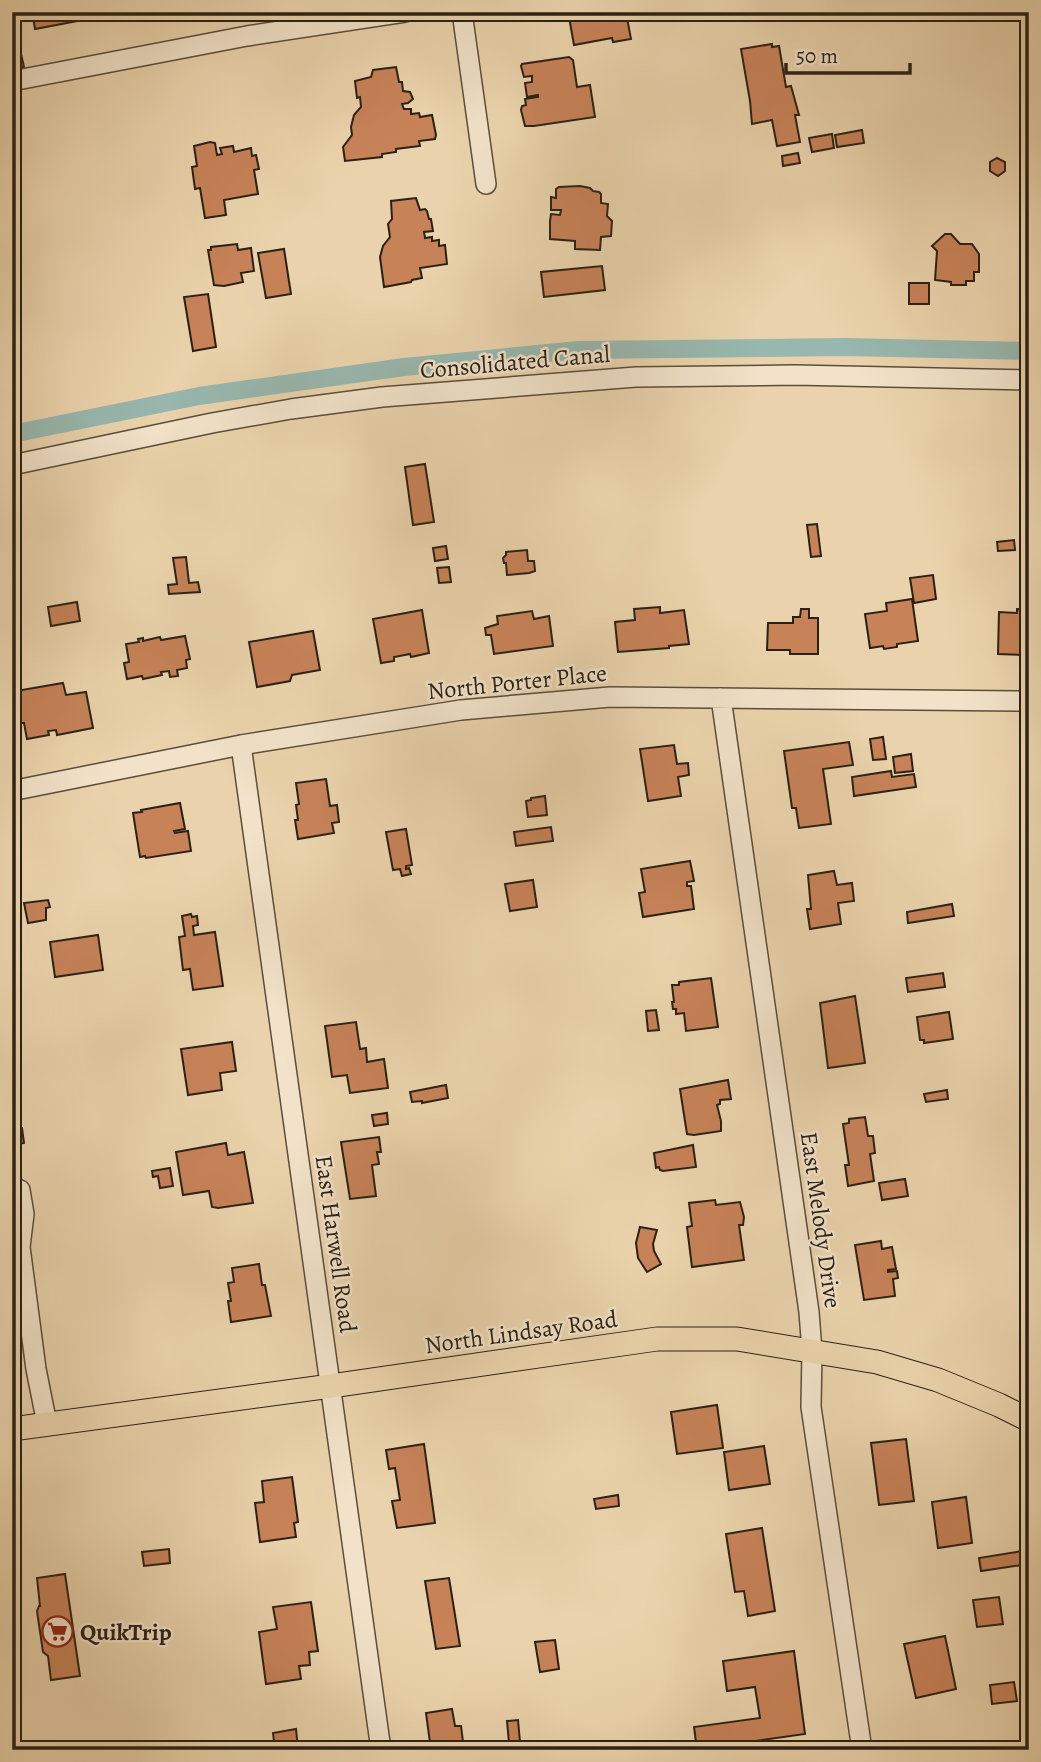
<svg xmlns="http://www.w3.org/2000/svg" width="1041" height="1762" font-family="Alegreya,serif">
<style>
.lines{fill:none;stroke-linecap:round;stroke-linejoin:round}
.canal{stroke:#98b7ae;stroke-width:18}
.building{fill:#c78258;stroke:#2a2115;stroke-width:2}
.minor-casing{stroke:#5a4e3b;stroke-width:22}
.major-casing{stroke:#2a2115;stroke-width:25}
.minor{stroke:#f1e2c9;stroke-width:19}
.major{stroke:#ead3ac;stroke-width:23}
.labels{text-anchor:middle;stroke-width:5;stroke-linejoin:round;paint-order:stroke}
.street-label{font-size:24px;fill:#2a2115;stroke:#f1e2c9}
.poi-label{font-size:24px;font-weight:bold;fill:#2a2115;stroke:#f1e2c9;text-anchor:start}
</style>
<rect width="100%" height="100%" fill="#ead3ac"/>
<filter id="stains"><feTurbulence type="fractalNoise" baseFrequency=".00286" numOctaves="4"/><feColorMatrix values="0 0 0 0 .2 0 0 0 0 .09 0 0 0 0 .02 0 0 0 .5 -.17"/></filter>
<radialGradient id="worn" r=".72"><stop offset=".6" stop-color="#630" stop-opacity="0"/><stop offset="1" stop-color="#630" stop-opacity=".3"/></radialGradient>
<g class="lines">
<path class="canal" d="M12,434l187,-38 205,-29 175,-17 266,-3 184,4"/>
</g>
<path class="building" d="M61,12h37l1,5 -64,12 -2,-12z
M594,12h32l5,27 -18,3 -1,-4 -38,7 -5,-28z
M772,44v3l7,-1 7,41 5,-1 8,29h-4l5,27 -23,4 -5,-26 -20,4 -2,-23 -9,-52z
M21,54l3,13 -12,2v-13z
M569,57l4,3 4,27 13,-2 5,32 -61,9h-9l-4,-16 1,-4 4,-1 -1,-6 13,-2v-2l-11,2 -2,-14 7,-1v-6l-8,1 -3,-11 1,-2z
M396,67l3,15h3l1,9 7,1 3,7 -5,4 -6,1 2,5h7v5l8,-1 1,4 12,-2 4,20 -1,4 -16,2 1,5 -24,3v3l-14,2v3l-37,4 -2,-14 9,-12 -1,-8 3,-12 7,-8 -1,-10 -3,1 -2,-17 16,-4 2,-7z
M862,130l2,13 -27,4 -2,-12z
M832,134l2,14 -22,4 -3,-14z
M210,142l5,1 2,12 5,-1 -2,-6 13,-2 1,6 17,-4 1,8 4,-1 3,14 -5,1 4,24 -34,6 2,15 -21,3 -5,-30 -5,1 -3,-22 5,-1 -3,-20z
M798,153l2,10 -17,3 -1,-10z
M997,158l8,4v9l-7,5 -8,-5v-9z
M580,186l10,2 3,3 6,1 2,2v9l7,1 -1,12 5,5 -1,15 -10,1 -1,13 -25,-1v-8l-25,-2v-18l1,-7 9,1 1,-5h-10v-13l5,1v-9l3,-2z
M416,198l4,12 5,-1 2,2 2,8h2l2,12 -9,1 1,6 7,-1v4l7,-1v6l6,-1 2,19 -27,4 2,10 -10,2 -1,2 -27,5 -4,-30 3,-11 7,-9 -2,-13 4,-5 -1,-18z
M945,234h6l9,10h12l7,10v18h-5v9h-8v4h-15v-3l-16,-2 2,-29 -5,-5z
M237,244l1,6 13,-2 3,23 -13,2 2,9 -19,4 -10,-1 -6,-35h3v-3z
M284,249l7,45 -25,4 -8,-45z
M602,266l3,24 -61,7 -3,-25z
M909,283h20v21h-20z
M208,294l8,53 -23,4 -9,-54z
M425,464l9,58 -21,3 -8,-58z
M817,524l4,32 -10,1 -4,-32z
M1014,540l1,10 -17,1 -1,-9z
M446,546l2,13 -13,2 -2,-13z
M527,550l1,11h6l1,10 -6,2 -22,2 -1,-12h-2l-1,-5 3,-3v-3z
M186,557l3,26 9,-1 2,10 -31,2 -1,-9 9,-1 -4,-26z
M449,567l2,15 -12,1 -2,-15z
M933,575l3,24 -22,4 -4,-25z
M912,599l6,42 -21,3v3l-13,2 -1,-3 -13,2 -5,-34 22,-3 -1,-8z
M77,602l3,19 -29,5 -3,-19z
M660,607v6l24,-3 5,34 -20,2v2l-51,4 -3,-30 20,-2 -1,-11z
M801,609h8v9h9v36h-28v-4h-23l1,-27h25v-6h7z
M1017,609l12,1v43h-3v2l-28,-1 1,-42 18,1z
M422,610l7,43 -18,4 -1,-3 -16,3v4l-13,2 -8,-44z
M532,611l2,8 15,-3 4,30 -59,8 -3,-19h-5l-1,-7 13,-4 -1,-8z
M313,631l7,39 -28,5 -2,6 -33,6 -8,-45z
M185,636l5,23 -4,1 1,8 -10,2 1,6 -8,1 -1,-6 -8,1 1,3 -19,4 -1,-3 -15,3 -3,-16 5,-1 -3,-18 13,-2 -1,-3 5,-1v3l17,-4 1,3z
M63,683l3,12 20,-3 7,36 -36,7 -1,-5 -8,1 1,4 -22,4 -3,-16h-5l-3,-18h3l-3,-14z
M883,737l3,22 -13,1 -3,-21z
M849,742l4,23 -30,4 8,55 -32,4 -3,-20h-4l-8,-57z
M674,745l3,19 11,-1 1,12 -11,2 3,19 -33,5 -8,-52z
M911,754l2,17 -18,2 -2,-16z
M891,771l1,6 22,-3 2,13 -62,9 -2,-19z
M326,779l4,27 7,-1 2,17 -7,1 2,10 -36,6 -3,-19h3l-2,-15 3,-1 -3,-21z
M545,796l2,19 -19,2 -2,-16 5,-1v-2z
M180,803l5,26 -11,2 1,2 13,-2 3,20 -45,7 -1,-2 -5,1 -7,-44 9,-1 -1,-2z
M551,827l2,14 -37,5 -2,-14z
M406,829l6,36 -6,1v3l3,-1 2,6 -9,2 -2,-7 -7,1 -7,-38z
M690,861l4,20 -7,1v4h4l3,23 -51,8 -4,-24 6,-1 -4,-23z
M834,871l3,14 15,-2 2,18 -16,2 3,21 -31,5 -3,-20h4l-3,-34z
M533,880l4,27 -27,4 -5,-27z
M48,900l2,7 -4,1v12l-18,3 -4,-20z
M952,904l2,12 -46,7 -1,-11z
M191,914l1,3 5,-1 1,9 -5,1 1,9 21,-3 8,54 -30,4 -3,-21 -7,1 -4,-33 6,-1 -3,-20z
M98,935l5,35 -48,7 -5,-35z
M943,973l2,14 -37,5 -2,-14z
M711,978l7,49 -32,4 -2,-18 -8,1v-5h-3l-1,-7h2l-2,-17h7v-3z
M855,996l10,67 -37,5 -8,-65z
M656,1010l3,20 -11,1 -2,-20z
M949,1012l4,27 -29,4v-3h-4l-3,-23z
M356,1022l4,27 6,-1 1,14 17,-3 4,29 -38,5 -3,-18 -15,2 -7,-51z
M232,1042l4,29 -16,2 2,17 -34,5 -7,-46z
M14,1074l6,54h2l2,15 -12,2v-70z
M728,1080l3,19 -11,1v4l-3,1 4,16v10l-27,4 -7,-1 -7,-45z
M446,1085l2,13 -26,5v-2l-10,1 -2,-10z
M947,1090l1,9 -22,3 -2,-8z
M387,1113l1,11 -14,2 -2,-11z
M865,1117l3,19h5l2,17 -5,1 4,27 -26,5 -3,-21h4l-6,-41 6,-1v-4z
M379,1137l2,15h-4l2,12 -7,1 4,31 -26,3 -9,-57z
M226,1143l2,12 16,-3 9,51 -35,5 -6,-1 -3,-16 -26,4 -7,-43z
M693,1145l3,22 -33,4 -3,-1 -1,-3 -3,1 -2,-15z
M170,1168l3,18 -13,2 -2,-12 -5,1 -1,-6z
M905,1179l3,17 -26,4 -3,-17z
M715,1200l1,5 24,-3 4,15 -1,8h-4l5,35 -52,7 -5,-40 5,-1 -3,-23z
M640,1227l17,3 -4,14 1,7 7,13 -14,8 -9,-14 -2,-15z
M881,1241l1,8 10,-2 4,22 -8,1v2l9,-1 1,7 -5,1 2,17 -31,4 -9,-55z
M259,1264l3,21h3l6,31 -40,6 -3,-21h3l-3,-18 6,-1 -2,-14z
M717,1405l6,43 -46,6 -6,-42z
M906,1439l8,62 -35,4 -8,-62z
M424,1444l11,79 -38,5 -5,-27 8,-1 -5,-32 -6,1 -3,-19z
M764,1446l6,38 -41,6 -5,-38z
M292,1477l6,45 -4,1 2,14 -36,5 -5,-39 9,-1 -2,-21z
M618,1495l1,11 -23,3 -2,-10z
M966,1497l6,46 -34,5 -6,-46z
M762,1528l13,83 -27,5 -4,-25 -9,1 -9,-58z
M169,1549l1,14 -26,3 -2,-14z
M1029,1550v14l-48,7 -2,-13z
M65,1574l15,102 -29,4 -3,-24 -5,-4 -6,-41 2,-5h1l-3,-28z
M449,1578l11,68 -24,3 -11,-68z
M999,1597l4,27 -26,3 -4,-27z
M311,1602l7,49 -9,1 1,13 -11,1 2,13 -35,5 -7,-52 18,-3 -4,-22z
M945,1636l11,53 -40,9 -12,-54z
M555,1640l4,29 -19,3 -5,-30z
M794,1651l11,83 -50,7 1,9h-59l-3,-23 66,-9 -5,-31 -28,4 -4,-30z
M1014,1682l3,19 -25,3 -2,-19z
M452,1709l3,17h6l3,24h-33l-5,-37z
M518,1720l2,22 -11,1 -2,-22z
M296,1729l2,19 -23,2 -2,-17z"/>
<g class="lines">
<defs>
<path id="minor" d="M462,12l24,172
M12,81l235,-45 158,-24
M12,465l200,-42 79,-14 91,-12 254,-20 159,-2 234,5
M721,698l88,614 3,39 -1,56 51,343
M241,745l140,1005
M16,790l225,-45 220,-35 149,-13 419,4
M12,1186l8,4 4,24 -4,33 16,122 11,55
M12,1326l18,-3"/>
<path id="major" d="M12,1429l319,-43 326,-47h80l140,23 61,18 61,25 30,15"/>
</defs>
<use href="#minor" class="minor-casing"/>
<use href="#major" class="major-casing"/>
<use href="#minor" class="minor"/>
<use href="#major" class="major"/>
</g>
<defs>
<symbol id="supermarket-ring" viewBox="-11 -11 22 22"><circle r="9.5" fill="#f1e2c9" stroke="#8f2418" stroke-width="1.5"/><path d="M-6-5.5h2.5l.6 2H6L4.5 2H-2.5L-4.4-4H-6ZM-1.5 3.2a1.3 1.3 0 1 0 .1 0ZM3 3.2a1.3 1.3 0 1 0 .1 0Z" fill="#8f2418"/></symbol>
</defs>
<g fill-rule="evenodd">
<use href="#supermarket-ring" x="40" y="1614" width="35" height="35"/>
</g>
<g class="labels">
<g class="street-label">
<text transform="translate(515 362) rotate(-5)" y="8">Consolidated Canal</text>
<text transform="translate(517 682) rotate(-6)" y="8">North Porter Place</text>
<text transform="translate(821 1220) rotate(82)" y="8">East Melody Drive</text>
<text transform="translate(336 1244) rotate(82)" y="8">East Harwell Road</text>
<text transform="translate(521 1332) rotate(-8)" y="8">North Lindsay Road</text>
</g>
<g class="poi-label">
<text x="80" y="1640">QuikTrip</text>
</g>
</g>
<rect width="1041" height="1762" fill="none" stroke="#ead3ac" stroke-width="42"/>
<rect x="14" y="14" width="1013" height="1734" fill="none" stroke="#2a2115" stroke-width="3.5"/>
<rect x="21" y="21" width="999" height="1720" fill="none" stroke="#2a2115" stroke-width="2"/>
<path d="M786 63v10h124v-10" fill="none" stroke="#2a2115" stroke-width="3.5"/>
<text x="796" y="63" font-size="21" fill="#2a2115" stroke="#f1e2c9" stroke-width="5" paint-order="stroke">50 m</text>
<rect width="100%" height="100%" filter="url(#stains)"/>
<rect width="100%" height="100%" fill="url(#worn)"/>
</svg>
